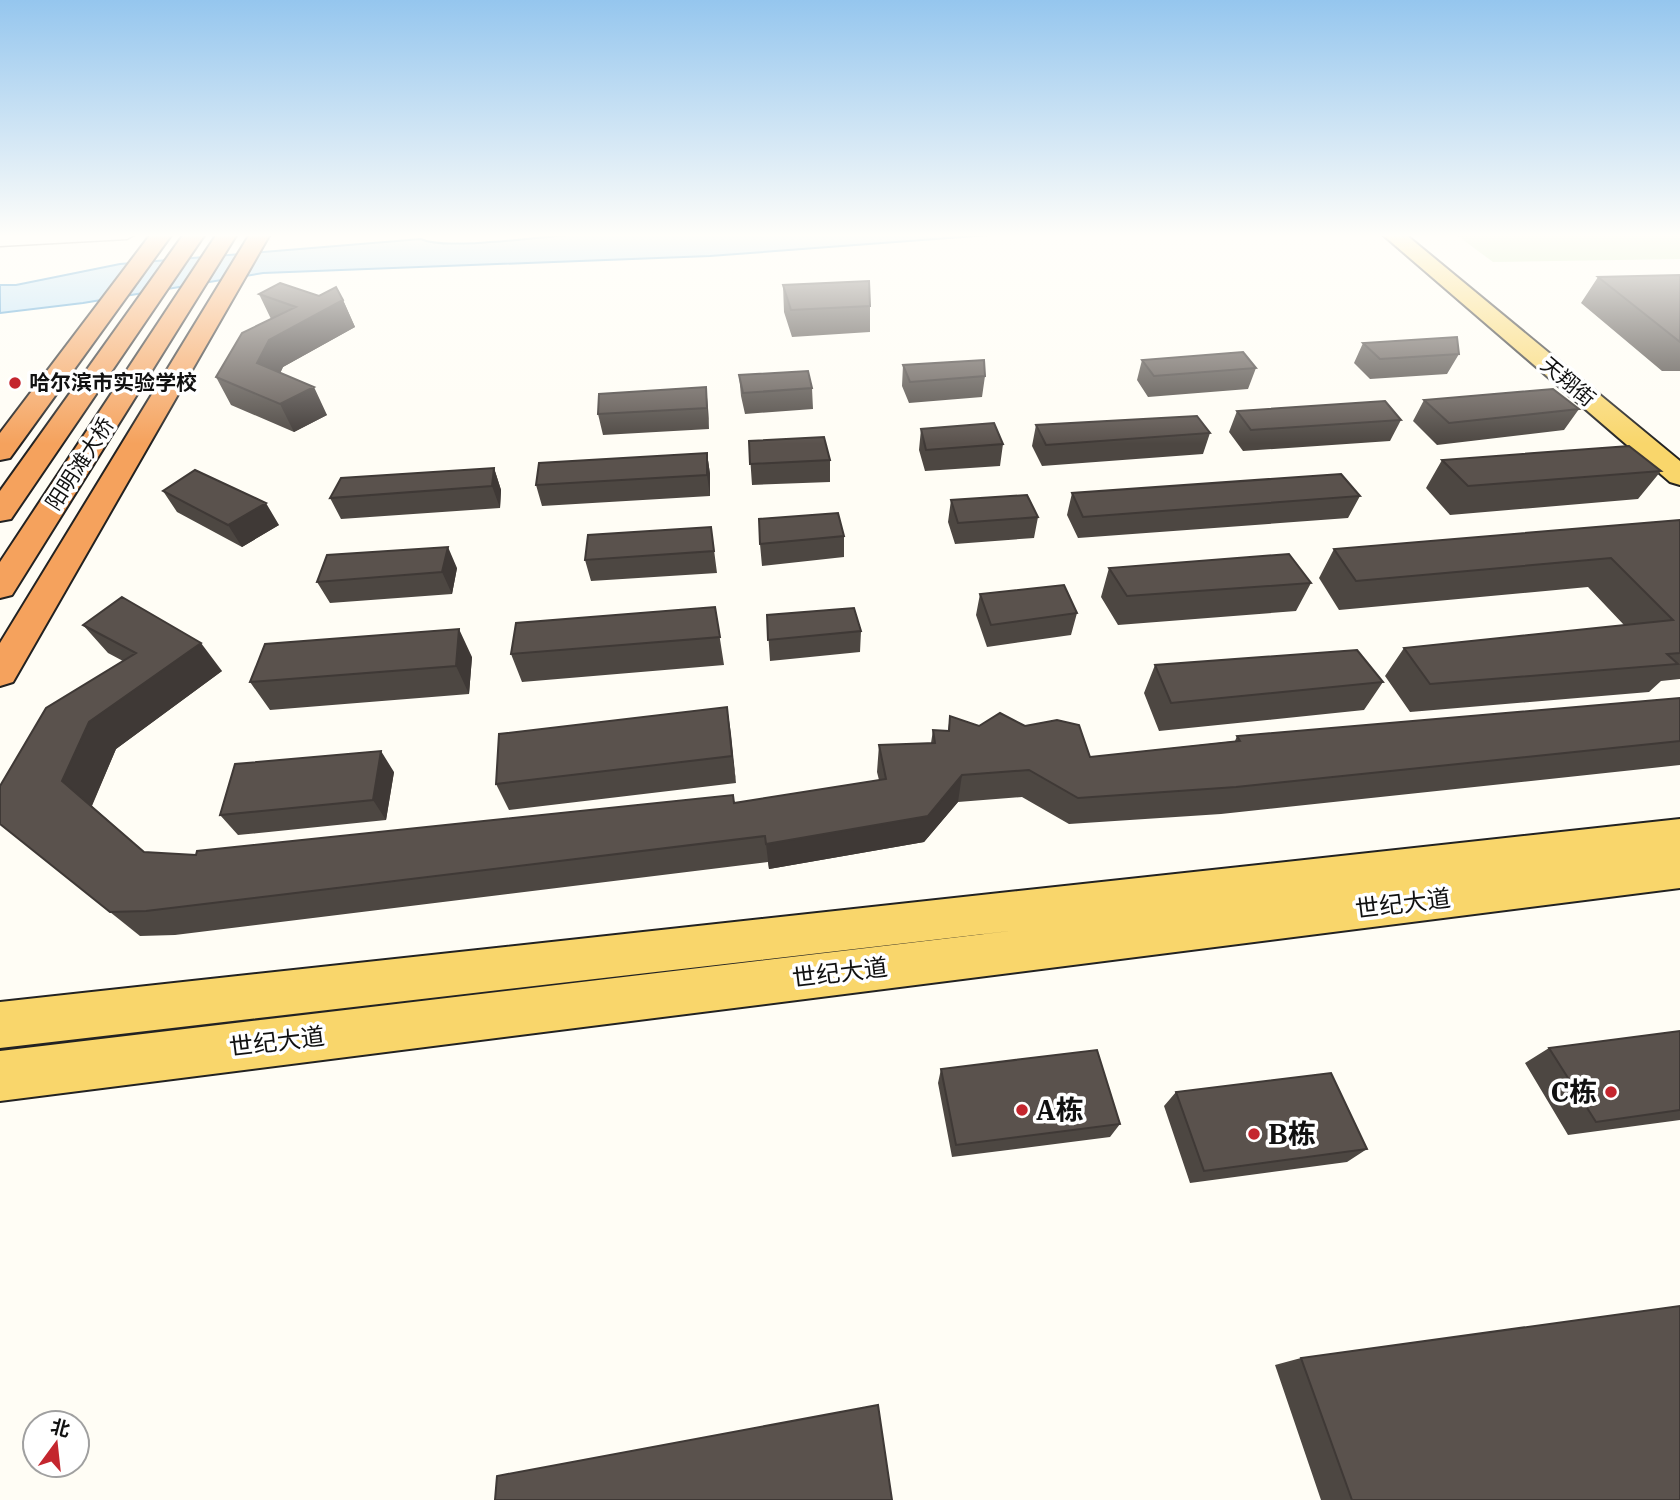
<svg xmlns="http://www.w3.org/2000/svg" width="1680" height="1500" font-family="'IBM Plex Serif','Noto Sans SC',serif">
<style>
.green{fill:#d5ebbd}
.water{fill:#b9e0f7;stroke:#3f96cf;stroke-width:2}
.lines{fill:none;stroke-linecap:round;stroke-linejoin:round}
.minor-casing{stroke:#444;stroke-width:3}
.major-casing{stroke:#222;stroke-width:4}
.highway-casing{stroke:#222;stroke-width:4}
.minor{fill:#fff;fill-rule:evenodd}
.major{fill:#f9d66b;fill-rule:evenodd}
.highway{fill:#f5a25d;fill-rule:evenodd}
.wall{fill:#4d4742}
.shaded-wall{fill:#3f3936}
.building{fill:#5a524d;stroke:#3f3936;stroke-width:2}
.poi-dot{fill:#c4262e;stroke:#fff;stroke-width:2.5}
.labels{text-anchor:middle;stroke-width:7;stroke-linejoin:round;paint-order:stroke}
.far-street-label{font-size:21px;fill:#111;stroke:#fff}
.far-poi-label{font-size:21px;font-weight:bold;fill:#111;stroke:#fff;text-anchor:start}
.street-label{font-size:24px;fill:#111;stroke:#fff}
.near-poi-label{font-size:28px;font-weight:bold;fill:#111;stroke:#fff;text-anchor:start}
</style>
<rect width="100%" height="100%" fill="#fffdf5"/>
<path class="green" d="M1455,234h225v25l-187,3z"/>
<path class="water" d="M579,234h423l-292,22 -447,17 -180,30 -83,10v-28h16l104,-21 301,-25c23,12 126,-3 158,-5z"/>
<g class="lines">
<defs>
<path id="minor" d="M34,234h102l-9,5 -127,7v-10z"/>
<path id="major" d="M1382,234h23l275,227v24l-10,-3z
M1680,819v69l-1680,213v-50l1078,-128 -1078,125v-46z"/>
<path id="highway" d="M151,234h21l-162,224 -10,2v-27z
M184,234h21l-194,285 -11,2v-30z
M217,234h20l-225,361 -12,3v-36z
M250,234h20l-257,448 -13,4v-43z"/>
</defs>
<use href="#minor" class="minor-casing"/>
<use href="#major" class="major-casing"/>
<use href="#highway" class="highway-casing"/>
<use href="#minor" class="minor"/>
<use href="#major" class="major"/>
<use href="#highway" class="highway"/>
</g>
<path class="wall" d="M1680,275v96h-18l-81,-68 17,-26z
M783,285l87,21v26l-78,5 -8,-25z
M259,294l60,2 24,4 12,27 -72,40 -3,6 47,42 -33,17 -63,-27 -15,-28 55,-58z
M1363,343l96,11 -12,20 -77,5 -16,-16z
M1142,360l114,8 -8,21 -100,8 -11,-17z
M903,365l82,11 -3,21 -73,6 -7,-17z
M739,375l73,13 1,21 -68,5 -4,-18z
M1424,400l155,9 -15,21 -127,15 -24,-24z
M708,408l1,21 -106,6 -5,-21z
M1237,411l164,9 -11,21 -147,10 -14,-19z
M1036,425l174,8 -7,21 -161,12 -10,-20z
M921,429l82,15 -3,22 -75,5 -6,-21z
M749,441l81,19v22l-78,3z
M707,453l3,21v22l-168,10 -6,-21z
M1442,460l219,11 -23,28 -188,16 -24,-27z
M494,468l7,22 -1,18 -159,11 -11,-21z
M163,491l116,34 -37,22 -65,-35z
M1072,493l288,3 -12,22 -270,20 -11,-23z
M951,500l87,17 -4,21 -79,6 -7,-22z
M1680,520v159l-19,2 -12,11 -239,20 -25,-36 19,-28 220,-23 -36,-38 -249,23 -20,-32 15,-29z
M711,527l6,46 -126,8 -6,-21z
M844,536v21l-82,9 -2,-22z
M457,568l-5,26 -122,9 -13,-21z
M1109,568l202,15 -15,28 -178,14 -17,-28z
M980,594l97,19 -6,22 -84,12 -11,-32z
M715,607l9,58 -202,17 -11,-28z
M767,615l94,16 -1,21 -90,9z
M83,625l139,46 -106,78 -24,57 52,46 52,3 538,-52 145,-23 -2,-8 2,-27 52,-2 2,-13 15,1 2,-15 29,10h46l65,31 145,-16 2,-5 443,-38v67l-459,49 -152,10 -47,-27 -64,5 -34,40 -155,27 -1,-7 -593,73 -35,1 -140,-112 123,-163 -15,-8z
M472,657l-3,37 -199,16 -20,-28z
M1155,665l228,17 -19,28 -205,21 -15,-38z
M727,707l9,76 -227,27 -13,-26z
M394,772l-8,48 -148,15 -18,-20z
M1680,1031v89l-112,15 -43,-72 24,-15z
M941,1069l179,55 -10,13 -158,20 -14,-74z
M1176,1092l191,57 -20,13 -157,21 -26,-77z
M1301,1358l379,142h-359l-46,-135z"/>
<path class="shaded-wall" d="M343,300l12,27 -72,40 -11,24 -15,-28 12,-23z
M314,387l13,28 -33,17 -14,-28z
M706,387l2,21 1,21 -2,-21z
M707,453l3,21v22l-3,-21z
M494,468l7,22 -1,18 -8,-22z
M266,503l13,22 -37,22 -14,-22z
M448,547l9,21 -5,26 -10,-22z
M459,629l13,28 -3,37 -13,-28z
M201,643l21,28 -106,78 -25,58 -29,-26 27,-59z
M727,707l4,27 5,49 -4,-27z
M381,751l13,21 -8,48 -13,-20z
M962,775l-4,27 -34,40 -155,27 -3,-25z"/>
<path class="building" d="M1680,275v67l-82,-65z
M869,281l1,25 -79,4 -8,-25z
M280,283l39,13 17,-9 7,13 -74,40 -12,23 57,24 -34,17 -64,-27 26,-44 54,-26 -37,-13z
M1457,337l2,17 -79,5 -17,-16z
M1243,352l13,16 -102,8 -12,-16z
M984,360l1,16 -75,6 -7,-17z
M808,371l4,17 -69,5 -4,-18z
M706,387l1,21 -109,6 1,-20z
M1553,389l26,20 -130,14 -25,-23z
M1385,401l16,19 -150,10 -14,-19z
M1197,416l13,17 -164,12 -10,-20z
M994,423l9,21 -77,6 -5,-21z
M824,437l6,23 -80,4 -1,-23z
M1629,446l32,25 -193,15 -26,-26z
M707,453v22l-171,10 3,-22z
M494,468l-2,18 -162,12 11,-20z
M195,470l71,33 -38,22 -65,-34z
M1341,474l19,22 -277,21 -11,-24z
M1027,495l11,22 -80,6 -7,-23z
M838,513l6,23 -84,8 -1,-25z
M1680,520v133l-13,1 11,10 -248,20 -26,-36 269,-28 -62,-62 -255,23 -22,-32z
M711,527l3,24 -129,9 3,-25z
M448,547l-6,25 -125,10 10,-27z
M1289,554l22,29 -184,13 -18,-28z
M1064,585l13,28 -86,12 -11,-31z
M122,597l79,46 -112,79 -27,59 82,71 52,3 1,-4 536,-56 1,8 152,-24 -7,-34 56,-2 -2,-13 16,1 1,-15 29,10 21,-13 25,13 32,-6 22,5 11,32 150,-16 -3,-5 443,-38v43l-444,46 -158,11 -49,-28 -67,5 -34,41 -162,28 -1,-8 -619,75 -36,1 -110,-88v-38l46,-78 90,-55 -53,-28z
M715,607l5,30 -209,17 5,-31z
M854,608l7,23 -93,9 -1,-25z
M459,629l-3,37 -206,16 15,-38z
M1357,650l26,32 -212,21 -16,-38z
M727,707l5,49 -236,28 3,-50z
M381,751l-8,49 -153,15 15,-51z
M1680,1031v79l-84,12 -47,-74z
M1097,1050l23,74 -164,21 -15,-76z
M1331,1073l36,76 -163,22 -28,-79z
M1680,1306v194h-328l-51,-142z
M878,1405l14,95h-397l2,-24z"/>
<linearGradient id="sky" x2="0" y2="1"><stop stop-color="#95c6ee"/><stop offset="0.53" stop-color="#fffefa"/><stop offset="1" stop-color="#fffefa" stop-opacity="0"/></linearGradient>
<rect width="1680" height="444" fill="url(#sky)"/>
<g class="poi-dot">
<circle cx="15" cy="383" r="7"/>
<circle cx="1611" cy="1092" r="7"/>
<circle cx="1022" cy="1110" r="7"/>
<circle cx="1254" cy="1134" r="7"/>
</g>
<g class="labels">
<g class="far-street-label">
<text transform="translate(1568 382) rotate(40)" y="7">天翔街</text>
<text transform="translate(80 464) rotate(-57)" y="7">阳明滩大桥</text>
</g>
<g class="far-poi-label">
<text x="29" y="390">哈尔滨市实验学校</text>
</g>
<g class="street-label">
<text transform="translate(1403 904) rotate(-7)" y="8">世纪大道</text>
<text transform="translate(840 973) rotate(-7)" y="8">世纪大道</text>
<text transform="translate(277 1042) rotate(-7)" y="8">世纪大道</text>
</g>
<g class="near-poi-label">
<text x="1597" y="1102" text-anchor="end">C栋</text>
<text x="1036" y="1120">A栋</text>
<text x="1268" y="1144">B栋</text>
</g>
</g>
<g transform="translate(56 1444) rotate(15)"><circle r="33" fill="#ffffff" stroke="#a0a0a0" stroke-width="2"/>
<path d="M0-5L12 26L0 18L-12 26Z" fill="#c4262e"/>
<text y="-10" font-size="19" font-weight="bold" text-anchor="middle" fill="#111111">北</text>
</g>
</svg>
